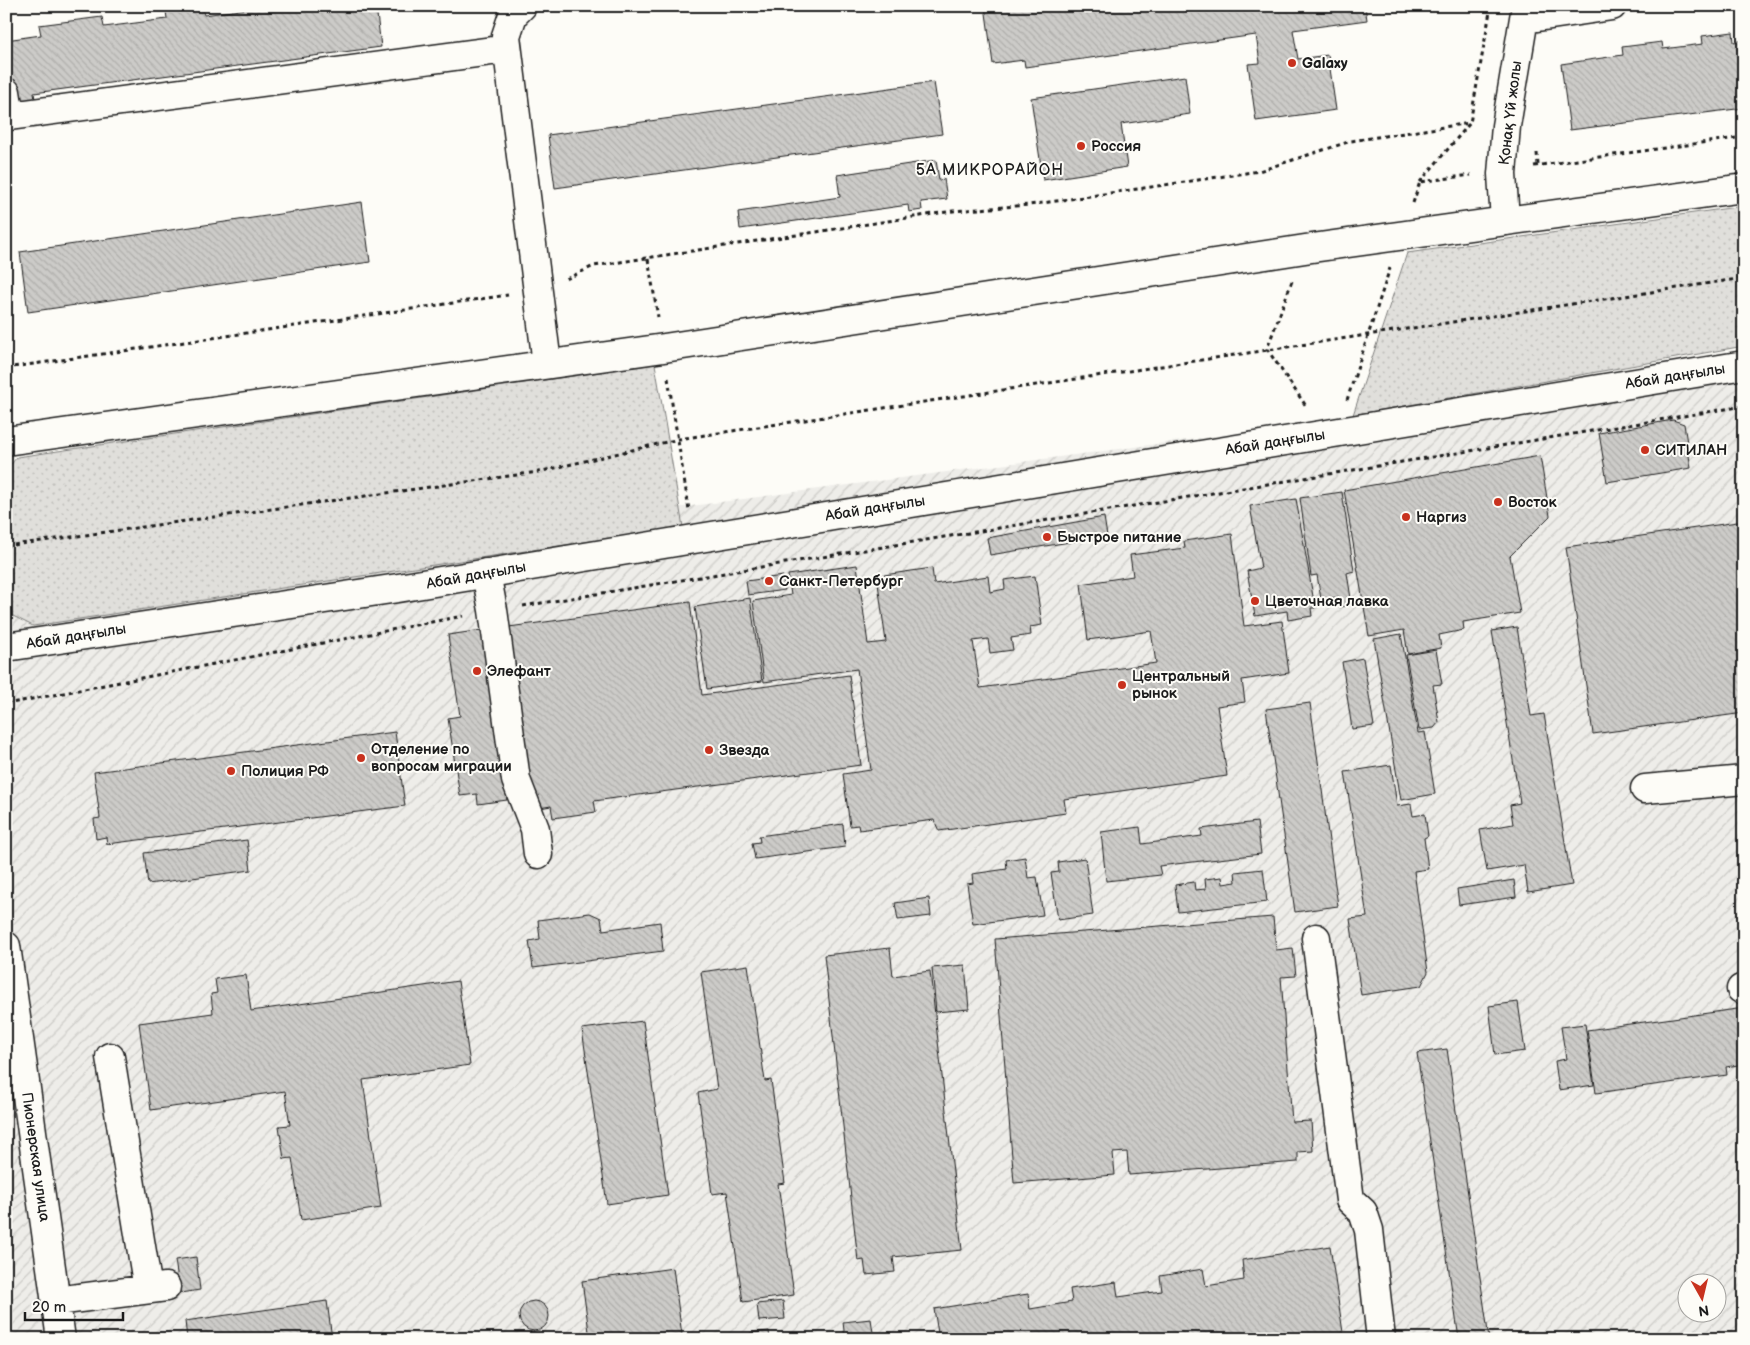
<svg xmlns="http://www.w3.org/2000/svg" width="1750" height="1345" font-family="'Balsamiq Sans',sans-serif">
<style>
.industrial{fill:url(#industrial-furrows);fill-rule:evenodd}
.park{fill:url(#park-dots);stroke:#7e7e7c}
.building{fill:url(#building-back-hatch);stroke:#1c1c1c}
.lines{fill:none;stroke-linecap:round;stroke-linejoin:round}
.minor-casing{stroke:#1c1c1c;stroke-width:31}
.major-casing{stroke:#1c1c1c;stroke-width:31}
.path{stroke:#1c1c1c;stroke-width:3;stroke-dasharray:4 4;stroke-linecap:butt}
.minor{stroke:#fdfcf7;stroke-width:28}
.major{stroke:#fdfcf7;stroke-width:28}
.poi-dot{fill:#c8321e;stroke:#fdfcf7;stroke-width:2}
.labels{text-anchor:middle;stroke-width:4;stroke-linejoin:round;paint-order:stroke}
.poi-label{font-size:15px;font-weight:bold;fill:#1c1c1c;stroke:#fdfcf7;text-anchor:start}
.street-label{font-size:15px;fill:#1c1c1c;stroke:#fdfcf7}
.neighbourhood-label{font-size:16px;letter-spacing:1px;fill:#1c1c1c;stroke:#fdfcf7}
</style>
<defs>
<pattern id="industrial-furrows" width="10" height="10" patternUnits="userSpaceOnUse" patternTransform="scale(1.25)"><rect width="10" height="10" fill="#eeede9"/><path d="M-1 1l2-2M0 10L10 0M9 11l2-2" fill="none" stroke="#cccbc7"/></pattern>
<pattern id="park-dots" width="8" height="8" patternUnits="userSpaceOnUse" patternTransform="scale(1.25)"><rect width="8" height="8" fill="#e0dfdb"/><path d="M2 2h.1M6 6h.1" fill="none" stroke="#c0bfbb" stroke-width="1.8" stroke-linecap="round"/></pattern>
<pattern id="building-back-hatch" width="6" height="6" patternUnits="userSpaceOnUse" patternTransform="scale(1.25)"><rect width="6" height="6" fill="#cccbc8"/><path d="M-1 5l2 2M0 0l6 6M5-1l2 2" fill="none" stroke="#afaeab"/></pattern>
</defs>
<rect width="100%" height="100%" fill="#fdfcf7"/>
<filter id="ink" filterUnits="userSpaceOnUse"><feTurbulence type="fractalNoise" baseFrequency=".02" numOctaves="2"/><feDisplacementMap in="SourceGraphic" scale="10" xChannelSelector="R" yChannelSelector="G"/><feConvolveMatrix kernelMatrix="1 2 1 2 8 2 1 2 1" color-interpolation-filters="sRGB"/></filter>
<g filter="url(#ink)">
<path class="industrial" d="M1744,366v973h-1738v-742zM1688,1282h30v30h-30z"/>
<path class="park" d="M1744,206v140l-391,69 54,-162z
M655,364l28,163 -650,99 -22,-11 -5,-37v-108l11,-13z"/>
<path class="building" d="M202,6l2,9 64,-9h108l5,41 -347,46 1,6 -24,3 -5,-37v-25l35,-5 -2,-10 63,-8 2,10 63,-8 -1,-8z
M985,6h380l2,14 -74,10 5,29 30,-4 8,55 -80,11 -8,-57 12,-1 -4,-28 -231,32 -1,-7 -31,4z
M1402,6h47l-47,6z
M1733,32l1,10 10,-2v68l-174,22 -9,-66 62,-9 -1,-8 40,-5 1,7 40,-5 -1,-8z
M1185,76l5,38 -69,10 6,43 -84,13 -12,-82z
M934,82l8,52 -387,54 -7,-53z
M936,160l3,20 5,-1 3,20 -26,3 1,8 -13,2 -1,-7 -168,24 -2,-17 102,-15 -3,-22z
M362,202l8,60 -342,50 -8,-60z
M1673,420l11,4 7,44 -84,14 -8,-49z
M1540,456l10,60 -40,40 10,57 -57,9 1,8 -25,5 2,13 -33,6 -4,-24 -35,6 -25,-146z
M1342,492l12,79 -7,2 5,32 -13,2 -1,-10 -17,2 -4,-24 -6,1 -11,-78z
M1296,499l19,109h-4l1,8 -24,4 -1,-9 -32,5 -8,-45 14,-3 -11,-62z
M1104,517l3,19 -117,19 -3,-17z
M1744,521v192l-151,21 -27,-187z
M1232,534l12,92 38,-5 7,52 -47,7 3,22 -28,4 10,70 -163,23 2,14 -127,18 -5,-11 -75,10 -1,-5 -8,1 -7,-52 28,-4 -14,-101 -93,13 -11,-81 38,-6 -3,-20 69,-10 11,79 18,-2 -9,-66 55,-8 2,16 54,-8 2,16 15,-3 -1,-9 31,-4 7,49 -12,2 1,8 -20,3 2,12 -23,3 -2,-14 -15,2 7,47 176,-25 -5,-32 -63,9 -7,-56 52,-8 -3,-21 55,-7 -1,-7z
M783,576l2,14 -37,5 -2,-14z
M750,598l12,83 -55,8 -12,-82z
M690,602l12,93 147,-20 12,90 -267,36 2,11 -43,6 -2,-12 -17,3 -25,-182z
M1517,627l14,89 13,-2 28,171 -44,7 -4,-27 -37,6 -7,-41 33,-6 -3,-19 10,-2 -28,-172z
M482,630l25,170 -29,4 -1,-10 -17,2 -12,-78 12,-2 -12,-81z
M1401,634l17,99 7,-1 10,62 -34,6 -27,-161z
M1436,650l6,34 -9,1 6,37 -5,6 -15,2 -13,-75z
M1363,658l11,68 -22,3 -10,-67z
M1310,703l28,203 -43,6 -29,-203z
M395,732l10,74 -298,38 -1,-7 -10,2 -2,-20 6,-1 -6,-46z
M1391,765l6,41 14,-2 2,12 12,-2 3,22 -4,2 4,31 -14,2 14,101 -7,14 -60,9 -11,-76 17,-2 -22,-145z
M1257,822l4,32 -102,12 2,9 -55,6 -5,-49 39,-5 2,17 60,-8 -1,-7z
M843,824l2,23 -90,12 -3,-16 8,-1 -1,-6z
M247,840l4,30 -103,14 -4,-31z
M1025,857l3,21 9,-1 6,38 -70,9 -6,-40 6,-1 -1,-9 35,-5 -1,-9z
M1085,858l8,57 -35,5 -7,-47 8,-1 -1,-10z
M1263,869l4,33 -89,10 -3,-27 19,-3 1,8 11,-1 -1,-10 17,-2 1,7 13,-2 -1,-10z
M1514,880l2,17 -57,8 -2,-16z
M929,898l2,18 -33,4 -3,-17z
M590,913l11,5 2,12 57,-8 3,29 -130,17 -4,-27 11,-2 -2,-19z
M1273,917l3,33 17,-2 3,28 -15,1 11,145 19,-1 2,30 -15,1v10l-169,13 -2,-23 -14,1 2,22 -101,8 -19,-244z
M890,948l3,28 37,-5 32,279 -69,7 2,15 -29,3 -2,-15 -6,1 -34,-306z
M748,965l17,116 6,-1 14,103 -7,1 16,111 -51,7 -16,-110 -15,2 -14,-101 19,-4 -16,-117z
M965,965l4,44 -33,3 -4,-44z
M246,975l5,36 207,-30 12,84 -107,15 18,128 -80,12 -9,-62 -8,1 -5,-33 11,-1 -5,-34 -134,19 -12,-87 74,-10 -2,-19 6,-1 -2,-14z
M1518,1002l7,49 -30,4 -6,-49z
M1744,1008v56l-18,3 1,8 -131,18 -9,-63z
M643,1021l25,174 -61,9 -25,-175z
M1585,1024l9,61 -35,5 -4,-29 11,-2 -5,-32z
M1447,1049l42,290h-30l-42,-286z
M1330,1246l14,93h-405l-5,-30 94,-15 2,15 42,-7 -2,-13 46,-7 2,15 44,-6 -2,-15 43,-7 3,17 38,-6 -2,-20z
M196,1257l4,33 -20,3 -5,-33z
M673,1268l9,67 -29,4h-63l-8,-58z
M519 1316a15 15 0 1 1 30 0a15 15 0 1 1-30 0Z
M327,1301l5,38h-145l-2,-18z
M783,1301l2,18 -26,2 -2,-17z
M871,1319l3,20h-29l-2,-17z
M769,1331l1,8h-19l-1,-6z"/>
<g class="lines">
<defs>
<path id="minor" d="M522,6l-9,9 -7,21 41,328
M1524,19l88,-13
M6,92l4,24 497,-67
M1505,221l-3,-47 4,-48 20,-120
M486,573l7,37 23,170 19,49 3,25
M1645,789l99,-9
M1316,938l34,262 13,12 6,18 12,109
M6,946l55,393
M1741,989l3,-1
M110,1057l38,232
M56,1301l110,-14"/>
<path id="major" d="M6,441l658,-93 641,-99 439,-61
M6,647l392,-59 1346,-223"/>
</defs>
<use href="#minor" class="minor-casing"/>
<use href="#major" class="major-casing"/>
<path class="path" d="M1537,153l1,12
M1534,166l210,-29
M1420,182l50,-59 21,-117
M1413,203l7,-21 51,-7
M648,259l10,58
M566,279l28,-13 359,-55 76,-6 230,-34 92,-30 119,-18
M1292,281l-25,68 39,57
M6,368l502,-73
M668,378l21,132
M1347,400l43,-132
M6,546l532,-74 141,-33 1065,-161
M523,606l1221,-200
M7,678l3,25
M6,704l457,-88"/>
<use href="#minor" class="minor"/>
<use href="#major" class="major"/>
</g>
</g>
<g class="poi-dot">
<circle cx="1292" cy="63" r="5"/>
<circle cx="1081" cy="146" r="5"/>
<circle cx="1645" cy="450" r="5"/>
<circle cx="1498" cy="502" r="5"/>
<circle cx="1406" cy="517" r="5"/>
<circle cx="1047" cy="537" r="5"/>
<circle cx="769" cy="581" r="5"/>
<circle cx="1255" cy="601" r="5"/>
<circle cx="477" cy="671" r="5"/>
<circle cx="1122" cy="685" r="5"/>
<circle cx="709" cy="750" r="5"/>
<circle cx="361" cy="758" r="5"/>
<circle cx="231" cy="771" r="5"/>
</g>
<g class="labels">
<g class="poi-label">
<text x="1302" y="68">Galaxy</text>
<text x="1091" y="151">Россия</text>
<text x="1655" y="455">СИТИЛАН</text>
<text x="1508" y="507">Восток</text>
<text x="1416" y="522">Наргиз</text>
<text x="1057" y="542">Быстрое питание</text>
<text x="779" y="586">Санкт-Петербург</text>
<text x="1265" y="606">Цветочная лавка</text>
<text x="487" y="676">Элефант</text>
<text x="1132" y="681">Центральный<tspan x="1132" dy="17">рынок</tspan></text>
<text x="371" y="754">Отделение по<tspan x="371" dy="17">вопросам миграции</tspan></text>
<text x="719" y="755">Звезда</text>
<text x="241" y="776">Полиция РФ</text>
</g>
<g class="street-label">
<text transform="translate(1510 113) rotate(-83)" y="5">Қонақ Үй жолы</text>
<text transform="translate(1675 376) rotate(-9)" y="5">Абай даңғылы</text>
<text transform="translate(1275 442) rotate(-9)" y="5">Абай даңғылы</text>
<text transform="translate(875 508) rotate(-9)" y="5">Абай даңғылы</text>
<text transform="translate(476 575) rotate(-10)" y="5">Абай даңғылы</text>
<text transform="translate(76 636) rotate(-9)" y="5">Абай даңғылы</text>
<text transform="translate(36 1157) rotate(82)" y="5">Пионерская улица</text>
</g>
<g class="neighbourhood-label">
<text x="990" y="175">5А МИКРОРАЙОН</text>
</g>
</g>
<rect width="1750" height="1345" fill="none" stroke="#fdfcf7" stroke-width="25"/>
<rect x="12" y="12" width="1725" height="1320" fill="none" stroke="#1c1c1c" stroke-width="2" filter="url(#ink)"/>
<g transform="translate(1702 1298) rotate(172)"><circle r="24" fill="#fdfcf7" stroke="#a3a29f"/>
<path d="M0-4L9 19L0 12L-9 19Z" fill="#c8321e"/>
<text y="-8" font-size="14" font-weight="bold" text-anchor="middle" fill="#1c1c1c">N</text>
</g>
<path d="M25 1312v8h98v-8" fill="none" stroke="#1c1c1c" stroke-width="2.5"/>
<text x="32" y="1312" font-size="15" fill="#1c1c1c" stroke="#fdfcf7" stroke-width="4" paint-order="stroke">20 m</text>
</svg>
